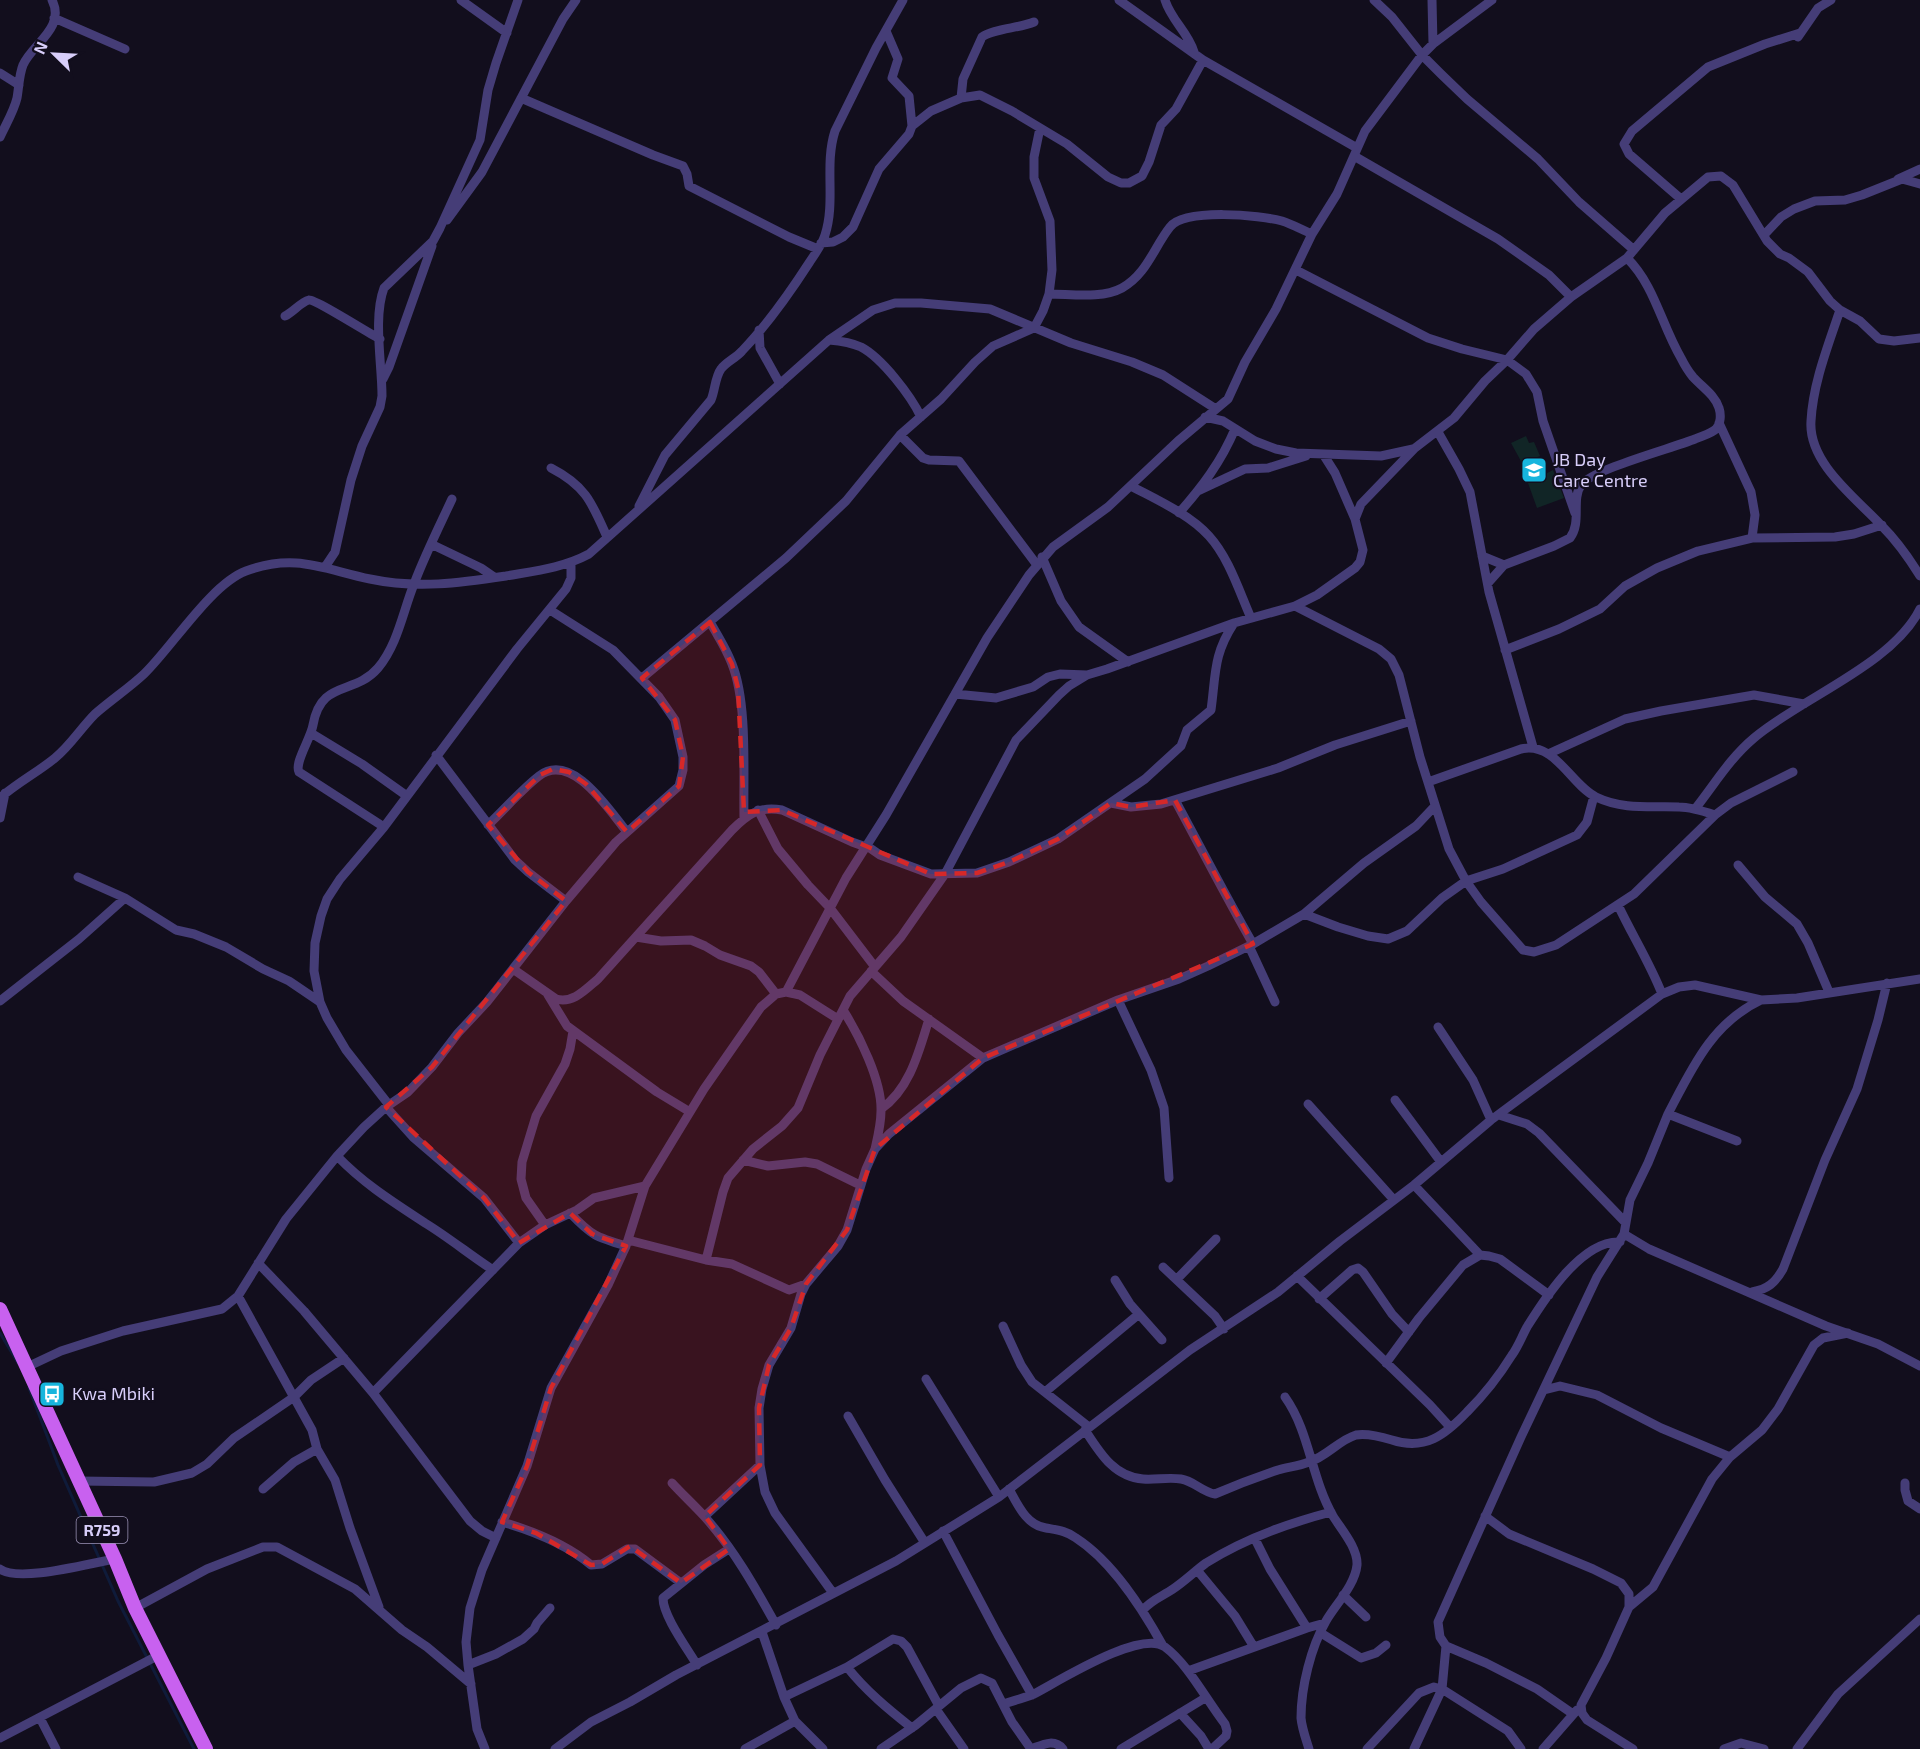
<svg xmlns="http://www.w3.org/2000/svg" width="1920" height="1749" font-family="'Exo 2',sans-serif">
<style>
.green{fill:#112526}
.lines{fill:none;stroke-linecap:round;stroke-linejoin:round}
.stream{stroke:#0f1b3a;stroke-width:3}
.minor{stroke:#453d77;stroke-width:9}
.primary{stroke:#c861ef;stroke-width:14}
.marked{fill:#d62828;fill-opacity:0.2;stroke:#d62828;stroke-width:4.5;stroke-dasharray:12 8;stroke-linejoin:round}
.labels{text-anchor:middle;stroke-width:4.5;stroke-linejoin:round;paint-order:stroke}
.shield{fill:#120e1d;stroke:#9d94b8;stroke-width:1.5}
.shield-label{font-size:16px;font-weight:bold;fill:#d8cefa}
.poi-label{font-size:18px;fill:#d8cefa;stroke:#120e1d;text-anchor:start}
</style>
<rect width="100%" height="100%" fill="#120e1d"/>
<path class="green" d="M1526,436l3,7 5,-1 6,14 -18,7 -11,-20z
M1553,470l11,28 -27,10 -9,-25z"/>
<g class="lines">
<path class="stream" d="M0,1333l18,30
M29,1388l29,77 60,136 76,148"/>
<path class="minor" d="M461,0l46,33
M1119,0l84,60 154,88
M1165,0c6,20 23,32 29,52
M1374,0l18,17 30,38 19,19 26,25 71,60 41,43 55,48
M1432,0l1,44
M54,18l71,31
M1798,37l20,-29 13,-8
M0,73l19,12
M521,98l132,57 30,11 4,8 2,12 100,51 29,12
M961,98l2,-19 19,-42c10,-8 38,-9 52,-15
M912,126l19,-15 30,-13 19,-3 32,16 55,33 41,33 13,6h8l13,-7 7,-14 12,-37 15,-16 27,-49
M0,137c6,-13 14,-26 17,-39 2,-11 2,-23 6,-33 9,-21 43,-37 29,-65
M1354,156l144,83 51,36 22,22
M1898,179l22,-10
M1681,199l-52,-45 -5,-10 8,-13 76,-64 57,-23 35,-11
M447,220l35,-48 81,-153 13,-19
M1764,235l17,-18 13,-8 21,-8 30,-1 17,-5 40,-16 18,5
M821,243l12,-1 10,-5 10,-10 26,-58 30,-35 3,-8 -3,-30 -17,-18 6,-19 -12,-28
M1296,270l132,68 34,11 45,11 19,14 11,18 6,29 32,92
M1049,294c22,0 53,5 73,-6 25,-14 32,-41 48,-61 15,-19 90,-12 112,-6 10,3 20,9 30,13
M1840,310c-12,36 -27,73 -29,111 -3,42 45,77 70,104 15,15 28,33 39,51
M285,316c8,-4 16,-14 24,-16 6,-1 61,34 71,39
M759,330l1,18 20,36
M829,340c11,1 21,2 32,7 21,11 50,49 60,70
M383,379l6,-12 43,-121
M1205,417l18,4 32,20 21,8 20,4 85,3 32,-7
M1719,423l32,69 4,23 -3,23
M1438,432l21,37 11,23 19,100 44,155
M900,435l23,23 6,2 30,1 78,104
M1323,454l12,19 20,46
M551,468c35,18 41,35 56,69
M1131,486c26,14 58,28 78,50 20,22 30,55 42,82
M1198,491l47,-22 23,-1 38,-12
M639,506l26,-51 46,-55c4,-9 4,-23 10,-31 5,-7 15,-11 21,-18 25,-26 47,-57 67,-88 5,-8 13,-18 16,-28 11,-34 -1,-70 10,-104l41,-83 27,-48
M1179,513c23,-26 42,-51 56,-84
M431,544l50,24 13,9
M1482,556l22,9
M1042,557l19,44 18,26 49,35
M325,567l10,-15 16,-72 11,-34 18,-39 2,-11c0,-32 -9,-79 2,-108l49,-47 7,-13 40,-88 8,-50 8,-27 22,-63
M1488,583l16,-18 50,-19 16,-8c12,-16 1,-38 11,-53 12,-16 92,-37 114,-46 6,-3 16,-5 21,-10 5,-5 5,-15 3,-21 -4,-13 -17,-21 -26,-31 -5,-6 -9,-13 -12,-19 -20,-34 -26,-72 -54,-100
M1295,606l84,43 12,10 8,16 21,82 29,92 17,32 15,21 42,48 11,2 22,-7 78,-51 81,-79 16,-12 62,-31
M710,622c8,14 17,28 22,42 16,40 11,110 12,154
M1505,650l54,-21 41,-20 25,-23 32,-18 41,-17 54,-13 83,-1 19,-3 28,-9
M642,678l144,-120 60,-57 54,-66 41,-36 34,-37 18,-16 41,-18 9,-17 6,-17 3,-24 -2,-49 -16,-43v-21l6,-29
M955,694l41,4 37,-11 15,-10 12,-3 27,1 20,-6 127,-46 61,-17 22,-11 38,-27 5,-6 3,-12 -8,-31 6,-15 54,-56 39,-30 31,-37 22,-21 27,-31 37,-32 56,-39 38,-45 43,-36 13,-1 12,9 34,56 13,13 9,4 19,14 22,29 10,9 20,11 19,18 15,2 26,-3
M311,733l51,31 45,32
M1548,754l77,-35 36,-8 93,-16 50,9
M436,755l79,105 13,12 38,29
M1428,782l93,-33c34,-8 50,36 75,48 27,13 54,9 83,10 12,0 24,4 36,8
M0,798c17,-15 38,-26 55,-40 15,-12 26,-30 40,-44 16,-14 34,-26 49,-40 28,-27 67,-90 102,-103 49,-18 77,-2 124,8 47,10 90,4 136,-3 28,-5 57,-8 83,-22l240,-214 44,-30 22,-7h26l69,6 81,34 61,19 31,13 53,34
M1175,800c26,48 51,97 78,144
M1111,803l20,4 30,-3 117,-36 57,-23 76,-24
M1695,809c19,-24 35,-51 59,-71 47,-40 138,-73 166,-129
M758,810l20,39 30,36 22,23 45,59
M0,818l5,-25
M488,825c17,-16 33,-35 51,-49 33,-25 70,34 88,56
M384,827l-85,-55c-5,-9 12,-34 14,-47 8,-46 41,-29 65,-57 20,-24 25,-57 36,-84 11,-29 25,-57 38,-85
M867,846l13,9 51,19 46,-1 32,-11 49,-23 87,-60 36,-33 6,-16 24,-20c5,-36 2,-55 23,-87
M1738,865l27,32 32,27 11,19 21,49
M78,877l47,21 51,32 18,4 32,13 37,22 26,12 31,21
M1618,905c14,30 32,58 44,89
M1304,914l34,13 30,9 20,3 19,-8 35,-33 24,-17 37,-12 74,-34 10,-13 7,-26
M636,937l25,4 30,-1 14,6 15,9 31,11 8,6 17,22
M1249,946l26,56
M513,969l43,30c17,5 30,-10 42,-20l134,-149c16,-16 27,-24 50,-20l70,32 14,5
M871,971l32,30 80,57
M786,992l60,-114 40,-63 101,-177 42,-63 24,-28 55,-40 70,-66 50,-42 17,-37 31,-53 36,-75 25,-40 28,-63 57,-76 11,-11 59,-44
M548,995l19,31 90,66 33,20
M1118,1000l33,70 13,38 5,70
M0,1001l79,-62 46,-41
M843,1010c16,25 39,71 38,101 0,13 -3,25 -6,38
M1438,1027l35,53 18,40
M1395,1100l46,62
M1308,1104l86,96
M389,1105l-43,-55 -19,-32 -7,-16 -6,-31 1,-28 6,-27 6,-17 13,-20 44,-52 133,-178 49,-60 5,-11v-15
M386,1107l27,30 71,61 35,45
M881,1109c29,-20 38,-58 48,-90
M1668,1114c24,-46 44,-91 93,-114
M1499,1115l28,9 12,9 86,89
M337,1156c27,28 56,46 88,67 23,14 45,32 68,47
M743,1160l25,6 37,-4 12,2 43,21
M1414,1185l66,70
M570,1213c22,23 26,24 56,33
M545,1225l-19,-27 -5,-19 1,-17 14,-46 29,-52 5,-15 3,-18
M1624,1234l25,15 177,77 52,18 42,22
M628,1240l78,20 26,4 57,26 17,-6
M706,1260l17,-68 5,-14 25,-29 29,-23 16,-18 22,-53 30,-59 51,-59 44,-63 71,-134 43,-45 10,-9 18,-11
M258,1263l46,48 69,82 97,128 12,10 14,7
M1163,1267l52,49 9,13
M1297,1276l133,129 20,22
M1177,1279l39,-40
M1115,1280l15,24 32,36
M1752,1292c16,-3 23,-9 31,-23l42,-109 32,-71 21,-69 9,-37
M238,1296l74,134 5,19 18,31 15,48 29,79
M1319,1299l33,-29 6,-2 5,4 29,42 17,18
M1003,1326l18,39 11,17 57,45
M1386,1363l33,-45 44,-53 17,-10 9,1 11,3 49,36
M27,1367l34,-16 62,-20 99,-22 16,-13 48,-77 51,-63 27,-29 22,-20 22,-15 24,-25 26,-34 29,-31 79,-101 50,-59 63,-56 4,-16v-13l-8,-37 -16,-23 -46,-47 -63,-40
M926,1379l73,118
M1544,1390l16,-4 37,9 64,33 69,29
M1045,1392l94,-78
M373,1393l146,-150 26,-18 32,-15 17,-12 51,-12
M1285,1397c25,35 26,81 48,119 8,13 25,32 24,49 -2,20 -21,39 -31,56 -15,26 -25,66 -25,97 1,11 5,21 8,31
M848,1416l37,64 40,63
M1085,1430c15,23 29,47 58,49 13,1 25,-2 38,0 13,2 21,13 34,15 21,-9 42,-17 63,-24 11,-3 21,-4 31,-8 17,-5 30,-22 47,-27 11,-2 26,2 36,5 33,11 53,-5 75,-28 17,-17 32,-36 45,-57 6,-8 10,-19 15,-28 18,-29 55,-87 93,-85
M79,1481l75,1 38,-9 15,-9 27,-26 60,-41 17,-17 33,-22
M672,1483c10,11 22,22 32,33 29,32 51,71 72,109
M1905,1483v7l3,11 12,8
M263,1489l31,-27 23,-13
M1009,1489c9,16 17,36 37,39 11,2 21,3 30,10 37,24 66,70 87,108
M705,1516l55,-51
M1485,1516l24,18 84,35 28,14 8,11v13l-23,51 -25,47 1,8 5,7 46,29
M502,1522c31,9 64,22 89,43l11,-1 25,-15h8l46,34
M943,1531l55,104 34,60
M1255,1539l15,30 37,59
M0,1569c19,14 90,-6 115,-10
M1197,1570l38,46 19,31
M833,1593l-58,-80 -10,-21 -5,-27 -1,-57 3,-19 7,-24 22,-37 10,-34 5,-10 32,-38 9,-16 19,-61 9,-20 14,-15 94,-76 135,-58 61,-21 29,-13 45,-22 51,-30 60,-51 52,-37 18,-19
M1343,1595l23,22
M1629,1607l24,-20 59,-108 18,-22 32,-27 16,-21 36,-64 9,-7 25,-5
M135,1608l72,-39 56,-22h14l78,42 47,41 25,17 44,37
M1143,1610c8,-10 20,-14 30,-21 12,-8 22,-18 33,-26 38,-24 83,-40 125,-51
M762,1632l22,65 11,24 28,28
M1321,1633l40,25 15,-5 10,-8
M468,1665l28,-11 27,-15 11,-10 3,-6 13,-15
M697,1665c-10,-17 -34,-49 -34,-67l41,-33 25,-16
M847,1667c19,24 41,42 65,61
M1188,1671l119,-43 18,-5
M784,1697l63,-30 46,-28 8,2 6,6 32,59
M1003,1704c10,-3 21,-6 31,-10 25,-13 107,-65 131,-47 23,17 42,54 60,77l2,7 -1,5 -14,13
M936,1709l28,40
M1180,1713l21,23 8,13
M1573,1714l-36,-25 -51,-26 -40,-17 -6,-9 -2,-15 83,-185 76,-160 27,-43 6,-34 18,-37 20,-49 69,27
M40,1718l16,31
M0,1738l159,-83
M485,1749l-8,-20 -9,-64 -2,-23 4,-34 12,-38 45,-104 24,-78 57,-103 18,-39 19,-60 59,-97 57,-82 15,-13 10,-2 14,3 38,24
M555,1749l36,-27 39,-20 46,-27 220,-114 103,-64 191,-147 88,-58 62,-51 74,-56 77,-65 171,-126 17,-7 16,-2 66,15 36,-2 123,-19
M745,1749l50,-28
M881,1749l35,-24 45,-37 20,-10 11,5 20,39 19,27
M1031,1749c11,-4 23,-11 32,0
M1121,1749l84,-51
M1367,1749l52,-56 15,-6 8,2 66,42 13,18
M1414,1749l28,-60 4,-43
M1543,1749l34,-39
M1724,1749l17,-6 23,6
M1797,1749l41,-55 82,-75"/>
<path class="primary" d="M0,1309l115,250 20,49 71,141"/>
</g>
<path class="marked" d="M710,622l22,42 6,24 6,124 38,-2 149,64 46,-1 32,-11 49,-23 53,-36 20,4 44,-7 78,144 -270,114 -108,91 -28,81 -41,54 -15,44 -22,37 -10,43 1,57 -55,51 24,33 -48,34 -51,-37 -28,18 -11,1 -55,-32 -34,-11 25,-56 24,-78 75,-142 -34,-12 -22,-21 -51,30 -35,-45 -98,-91 46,-40 134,-166 -38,-29 -40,-47 52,-50 13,-6 16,3 17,12 41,48 52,-46 4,-29 -8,-37 -33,-42z"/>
<defs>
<symbol id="school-square" viewBox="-11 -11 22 22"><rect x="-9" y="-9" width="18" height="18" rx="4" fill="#17b5dd" stroke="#120e1d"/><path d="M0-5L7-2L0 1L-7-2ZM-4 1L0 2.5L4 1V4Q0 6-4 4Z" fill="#fff"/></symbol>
<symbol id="bus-square" viewBox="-11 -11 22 22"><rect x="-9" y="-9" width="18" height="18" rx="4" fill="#17b5dd" stroke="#120e1d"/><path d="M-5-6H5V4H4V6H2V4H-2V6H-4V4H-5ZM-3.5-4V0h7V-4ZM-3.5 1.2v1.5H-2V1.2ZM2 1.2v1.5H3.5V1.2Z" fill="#fff"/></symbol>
</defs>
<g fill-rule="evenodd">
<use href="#school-square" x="1519" y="455" width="30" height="30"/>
<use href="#bus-square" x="37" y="1379" width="30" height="30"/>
</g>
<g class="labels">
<rect class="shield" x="76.5" y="1517" width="51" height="26" rx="4.5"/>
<g class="shield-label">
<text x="102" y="1536">R759</text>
</g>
<g class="poi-label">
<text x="1553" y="466">JB Day<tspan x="1553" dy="21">Care Centre</tspan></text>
<text x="72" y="1400">Kwa Mbiki</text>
</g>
</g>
<g transform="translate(54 54) rotate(294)" stroke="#120e1d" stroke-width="4.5" paint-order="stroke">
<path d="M0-4.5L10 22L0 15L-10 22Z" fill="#d8cefa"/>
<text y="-9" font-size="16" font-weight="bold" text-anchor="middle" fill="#d8cefa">N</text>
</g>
</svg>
